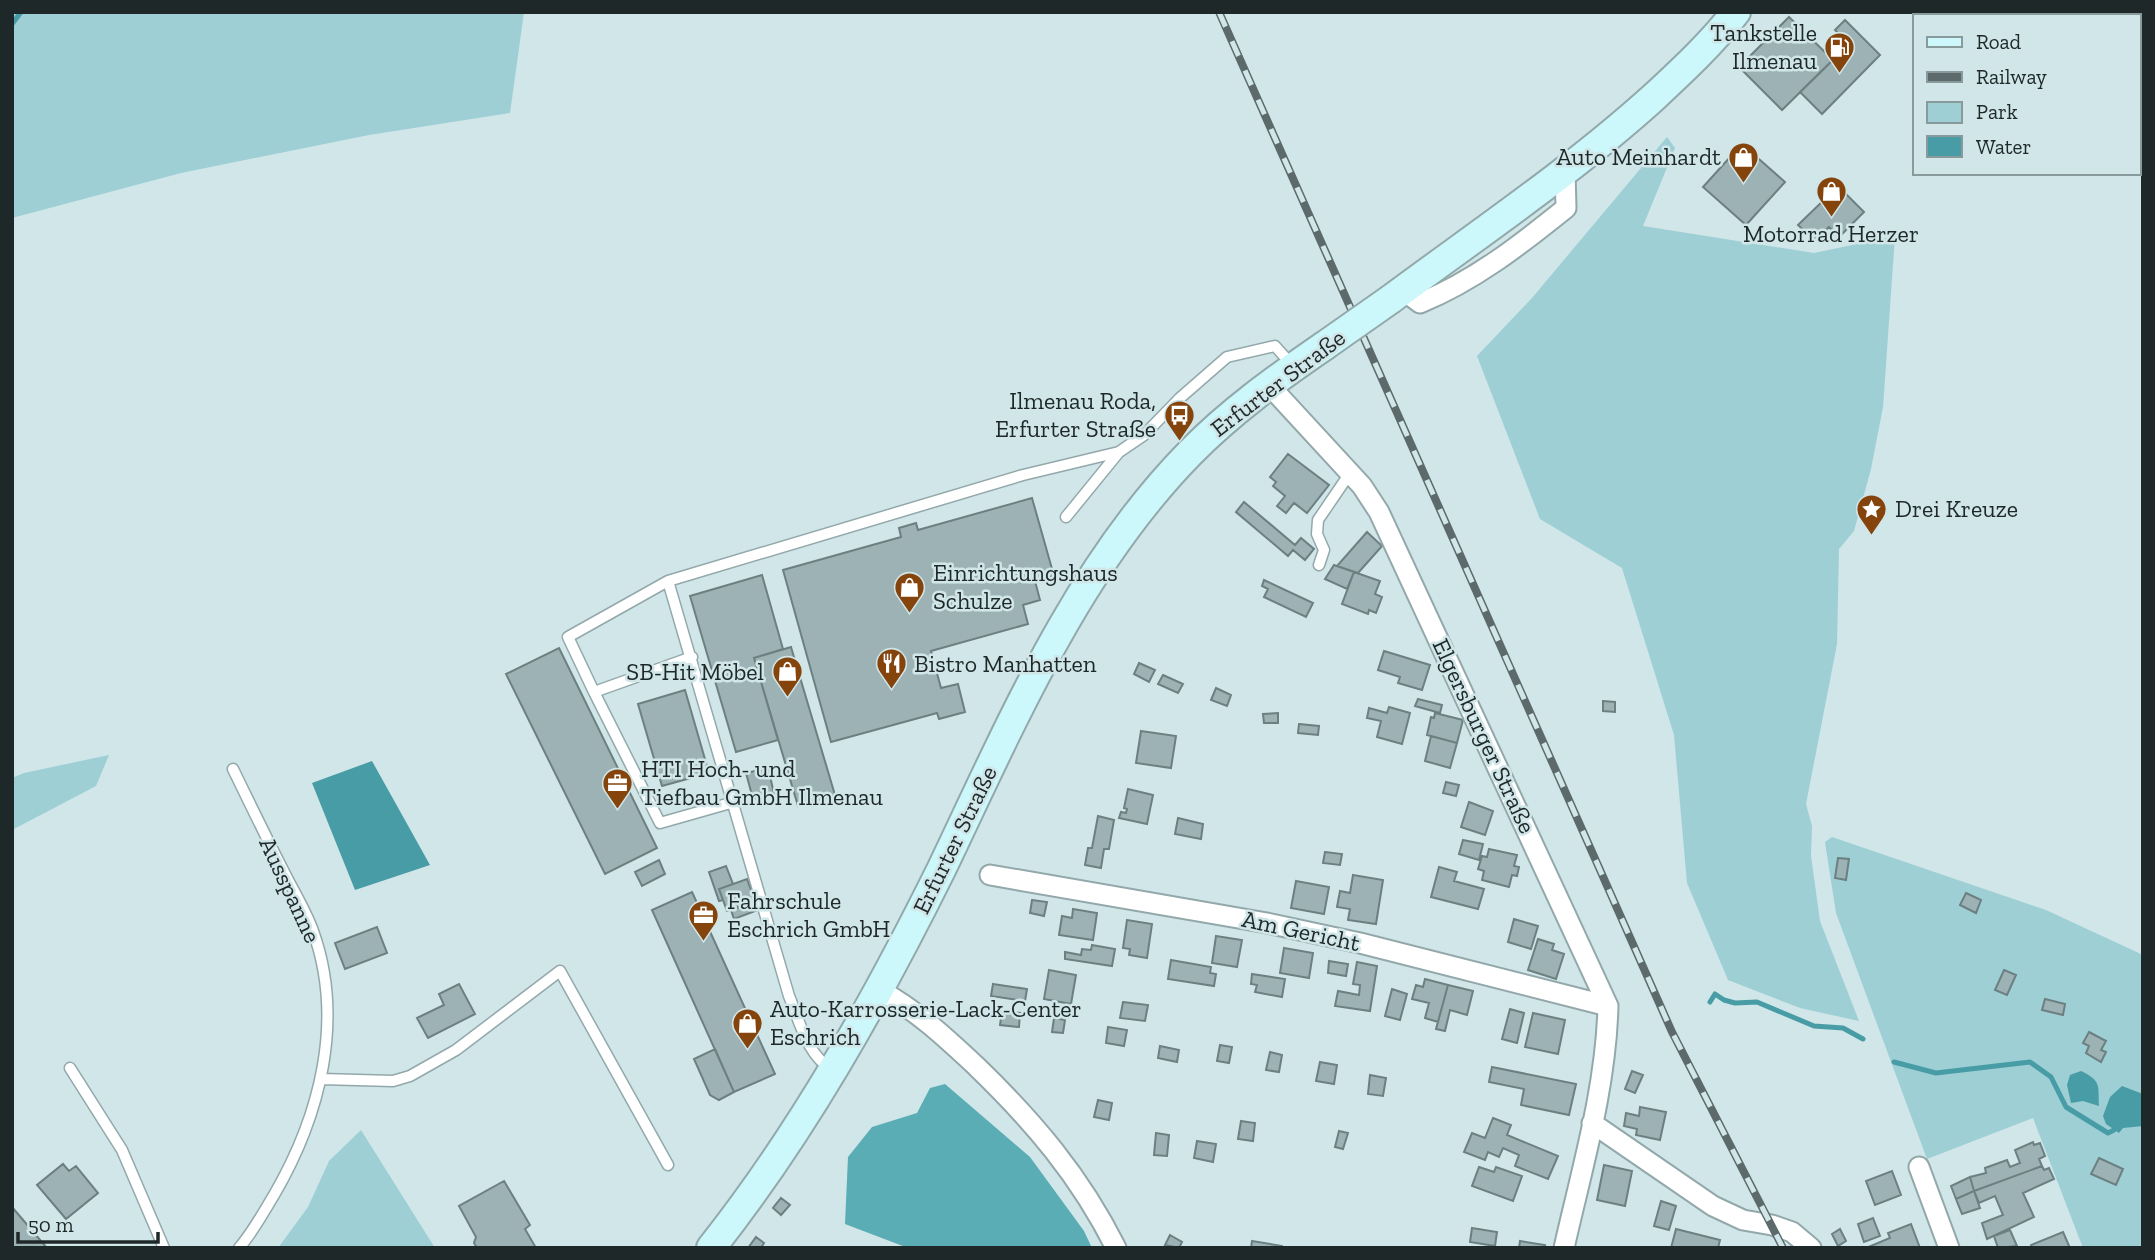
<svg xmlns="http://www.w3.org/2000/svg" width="2155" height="1260" font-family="'Zilla Slab',serif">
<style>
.green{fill:#9dcfd5}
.forest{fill:#5aadb5}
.water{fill:#489ca5}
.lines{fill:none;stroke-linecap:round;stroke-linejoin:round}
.stream{stroke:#489ca5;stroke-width:5}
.building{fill:#9db2b4;stroke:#6c8082;stroke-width:2}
.service-casing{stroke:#93a8aa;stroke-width:13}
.minor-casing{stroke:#93a8aa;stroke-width:23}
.secondary-casing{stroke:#93a8aa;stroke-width:32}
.service{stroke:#fff;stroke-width:10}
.minor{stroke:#fff;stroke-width:19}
.secondary{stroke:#ccf7fb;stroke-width:28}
.rail-casing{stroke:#5c6a6b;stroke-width:8}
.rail{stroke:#d0e6e8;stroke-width:5;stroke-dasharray:16;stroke-linecap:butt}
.secondary-bridge-casing{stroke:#93a8aa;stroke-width:32;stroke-linecap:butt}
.secondary-bridge{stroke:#ccf7fb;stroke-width:28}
.labels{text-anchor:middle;stroke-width:5;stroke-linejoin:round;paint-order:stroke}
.poi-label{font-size:24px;fill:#1f2829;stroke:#d0e6e8;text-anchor:start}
.street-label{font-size:24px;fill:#1f2829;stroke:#d0e6e8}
</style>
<rect width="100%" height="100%" fill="#d0e6e8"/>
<path class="green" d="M12,12h512l-14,101 -141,22 -188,38 -169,45z
M1667,137l8,11 -32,78 171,27 81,-17 -12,171 -12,62 -17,62 -15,18 -2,95 -31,160 6,22 -1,30 9,65 39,100 -59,-13 -72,-28 -41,-97 -13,-148 -52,-167 -82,-49 -63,-163 55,-58z
M109,755l-13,31 -84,44v-52l12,-5z
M1832,837l214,73 97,45v293h-60l-50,-130 -106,41 -91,-246 -11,-71z
M361,1130l74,118h-157l30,-41 21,-46z"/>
<path class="forest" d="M945,1084l85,73 54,74 8,17h-184l-63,-24 3,-67 24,-30 45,-14 13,-25z"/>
<path class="water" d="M372,761l58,104 -75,25 -43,-107z
M2081,1071c21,10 17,15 18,35l-16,-5 -12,2 -4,-18 3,-10z
M2122,1086l21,8v32l-20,2 -4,5 -13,-9 -3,-8 7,-19z"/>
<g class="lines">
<path class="stream" d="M12,24l9,-12
M1710,1002l5,-8 9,6 11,3 22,-1 57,24 29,2 20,11
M1894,1062l42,11 94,-11 21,15 15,30 42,26 6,-3"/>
</g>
<path class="building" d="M1789,17l44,43 -51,50 -43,-43z
M1845,20l35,35 -58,59 -22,-22 49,-48 -14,-14z
M1742,144l43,38 -39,43 -43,-38z
M1841,189l23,23 -25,25 -10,-10 -14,14 -17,-16 29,-28 3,3z
M1288,454l41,31 -22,28 -13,-10 -8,10 -9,-7 8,-10 -12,-10 3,-4 -6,-5z
M1032,498l22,78 -19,5 5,19 -17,5 5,19 -97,27 10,37 17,-4 7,28 -26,7 -2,-6 -106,29 -48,-172 118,-33 -2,-9 17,-5 2,7z
M1244,502l51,43 6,-7 13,11 -9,11 -12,-10 -5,6 -52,-44z
M1367,532l15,14 -24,27 -21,-7z
M1334,565l20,7 -7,17 -22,-10z
M1354,572l26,9 -5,13 7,3 -6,16 -7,-3 -1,4 -26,-10z
M762,575l21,74 -29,9 24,82 -42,12 -46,-156z
M1264,580l49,23 -7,14 -42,-20 4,-8 -6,-3z
M791,647l44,148 -37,11 -44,-148z
M559,648l98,200 -52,26 -99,-200z
M1384,651l46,14 -8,25 -24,-7 2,-6 -22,-7z
M1139,663l16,7 -6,12 -15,-8z
M1163,675l20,9 -5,9 -20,-9z
M1216,688l15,7 -4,11 -16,-6z
M685,690l24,83 -47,13 -24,-82z
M1418,699l24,6 -2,8 -25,-7z
M1603,701l12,1v10l-12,-1z
M1389,707l21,6 -8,31 -25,-7 4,-16 -14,-3 2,-10 18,5z
M1278,713v10h-14l-1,-9z
M1435,713l28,7 -6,23 -30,-8 4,-18 3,1z
M1299,724l20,2 -1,9 -20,-2z
M1141,731l35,5 -5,32 -35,-5z
M1431,736l26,7 -7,25 -25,-7z
M768,768l6,25 -21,6 -7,-26z
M1446,782l13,3 -3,11 -13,-3z
M1128,789l25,6 -6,29 -28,-6 2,-6 5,1 1,-4 -3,-1z
M1469,802l24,9 -8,24 -24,-8z
M1098,816l16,4 -5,29h-5l-3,19 -16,-3 3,-17h4z
M1178,818l25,6 -2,15 -26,-5z
M1463,840l20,4 -4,16 -20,-6z
M1489,849l28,6 -3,11 5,1 -2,9 -5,-1 -3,12 -27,-7 2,-9 -6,-2 4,-13 5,1z
M1325,852l17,2 -2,11 -17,-2z
M1838,858l11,1 -3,21 -11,-2z
M659,860l6,14 -23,12 -7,-14z
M726,866l7,18 -14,5 4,11 -4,1 -10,-29z
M1439,867l18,5 -3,9 30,8 -6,20 -47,-12z
M1353,875l30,5 -7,44 -28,-4 2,-11 -13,-2 3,-16 10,2z
M747,879l8,22 -28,10 -8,-22z
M1296,881l33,6 -5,27 -33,-6z
M692,892l83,182 -41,18 -82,-182z
M1966,893l15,7 -5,13 -16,-8z
M1032,900l15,2 -3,14 -14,-3z
M755,901l3,9 -24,9 -3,-9z
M1073,909l24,4 -4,27 -34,-5 3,-19 10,2z
M1514,919l24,7 -7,23 -23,-7z
M1127,920l25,4 -5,34 -18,-3 1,-6 -7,-1z
M377,927l10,26 -42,16 -10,-26z
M1216,936l26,4 -5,27 -25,-4z
M1538,939l16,5 -2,6 12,4 -8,25 -28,-9z
M1092,945l23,4 -3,17 -47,-7v-7l16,3 1,-6 9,1z
M1284,948l29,5 -4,25 -29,-5z
M1171,960l40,7 -1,6 6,1 -2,12 -46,-7z
M1329,961l19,3 -2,12 -18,-3z
M1357,962l20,4 -7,45 -35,-5 3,-15 21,4 1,-10 -7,-1z
M1049,970l27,5 -5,29 -27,-5z
M2004,970l12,5 -9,20 -12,-5z
M1252,974l33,5 -3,18 -27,-5 2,-7 -6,-1z
M1425,979l23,6 -10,37 -13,-4 4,-15 -17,-4 4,-14 7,2z
M459,984l16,30 -47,24 -11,-20 27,-13 -5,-11z
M993,984l34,5 -2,12 -34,-5z
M1448,985l25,6 -6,24 -17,-5 -5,21 -9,-2z
M1392,989l15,5 -7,26 -15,-4z
M2045,999l20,5 -2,11 -21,-5z
M1123,1002l25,3 -3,16 -25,-3z
M1510,1009l14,4 -7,30 -15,-4z
M1002,1011l18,2 -1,14 -19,-2z
M1533,1013l32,7 -7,34 -33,-7z
M1054,1018l11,2 -2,13 -11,-1z
M1108,1027l19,3 -3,16 -18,-3z
M2089,1032l17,9 -5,9 5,2 -5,10 -15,-9 3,-7 -6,-3z
M1220,1045l12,2 -3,16 -12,-2z
M1160,1046l19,4 -2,12 -19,-4z
M715,1049l19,43 -15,8 -9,-5 -16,-36z
M1270,1052l12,3 -3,17 -13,-2z
M1320,1062l17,3 -3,19 -18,-3z
M1492,1067l84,17 -7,31 -48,-10 3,-16 -35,-7z
M1632,1071l11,4 -8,18 -10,-4z
M1370,1075l16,3 -3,18 -15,-2z
M1098,1100l14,3 -3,17 -15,-3z
M1640,1107l26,5 -6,28 -24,-5 1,-6 -13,-3 2,-13 13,3z
M1493,1118l18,7 -4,10 51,21 -10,23 -33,-13 4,-11 -16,-7 -4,9 -11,-5 -3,8 -21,-8 8,-19 13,5z
M1241,1121l14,2 -2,18 -15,-2z
M1339,1131l9,2 -5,16 -8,-2z
M1156,1133l13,2 -2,21 -13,-1z
M1197,1141l19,3 -3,18 -19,-4z
M2033,1142l1,3 6,-2 5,13 -6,3 3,7 -68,25 -4,-14 16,-4 -1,-5 22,-8 3,7 10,-4 -5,-13z
M2099,1158l24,11 -7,16 -25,-11z
M63,1164l6,7 7,-5 22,27 -32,26 -29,-34z
M1604,1165l28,6 -7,35 -28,-6z
M2042,1166l2,4 5,-2 5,11 -31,14 11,24 -47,22 -5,-16 21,-8 -8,-19 -16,7 -5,-12z
M1479,1167l15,5 2,-5 26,9 -9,25 -41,-15z
M1892,1171l9,24 -26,10 -9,-24z
M1970,1177l4,14 -18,8 -5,-13z
M504,1181l26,44 -5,4 11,19h-59l-3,-5 2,-6 -17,-31z
M1974,1191l6,17 -18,6 -6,-15z
M781,1198l9,7 -9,10 -8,-7z
M1661,1201l15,5 -7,24 -15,-4z
M12,1207l35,41h-35z
M1873,1218l7,18 -16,6 -6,-18z
M1911,1224l9,24h-54l24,-10 -2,-5z
M1472,1228l25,4 -2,14 -25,-4z
M1676,1229l44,11 -2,8h-47z
M1840,1229l6,12 -8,5 -6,-12z
M2010,1230l7,16 -19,2 -4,-12z
M2063,1232l7,16h-38l-1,-3z
M1170,1235l12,7 -3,6 -14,-3z
M756,1237l8,6 -3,5h-13z
M1252,1241l30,5v2h-31z
M1520,1241l25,4v3h-26z"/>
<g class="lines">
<defs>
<path id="service" d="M1066,517l53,-65
M1319,565l5,-15 -7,-16 1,-14 32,-47
M668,581l-100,56 26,55 98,-35
M594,692l66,131 74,-21
M233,769c17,35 34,70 52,105 9,18 21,37 28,57 32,89 7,185 -39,264 -11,18 -21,37 -35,53
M70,1068l52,82 42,98
M832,1069c-24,-12 -33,-49 -43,-73l-121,-415 355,-106 96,-23 25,-17 36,-37 47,-41 48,-11 17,19
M321,1079l72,2 17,-5 46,-26 104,-79 108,194"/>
<path id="minor" d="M1403,290l17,13c54,-22 100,-58 146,-95l-1,-37
M1268,384l94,102 17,26 229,494c-2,82 -26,162 -44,242
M990,875l277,48 93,20 248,63
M879,990c36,19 67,48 97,76 57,55 104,110 140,182
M1592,1123l121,83 30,14 29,5 20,7 19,16
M1919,1167l30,81"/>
<path id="secondary" d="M1391,299c89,-66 181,-128 263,-202 29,-27 58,-54 82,-85
M711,1248c91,-115 165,-247 230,-378 69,-144 135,-301 249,-417 40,-41 86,-74 134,-107"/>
</defs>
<use href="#service" class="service-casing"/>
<use href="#minor" class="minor-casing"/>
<use href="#secondary" class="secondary-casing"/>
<use href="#service" class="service"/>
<use href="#minor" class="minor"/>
<use href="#secondary" class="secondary"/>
<defs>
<path id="rail" d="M1219,12l453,1020 111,216"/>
</defs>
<use href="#rail" class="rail-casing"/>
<use href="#rail" class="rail"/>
<defs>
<path id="secondary-bridge" d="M1324,346l67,-47"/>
</defs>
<use href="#secondary-bridge" class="secondary-bridge-casing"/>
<use href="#secondary-bridge" class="secondary-bridge"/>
</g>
<defs>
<symbol id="fuel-pin" viewBox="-11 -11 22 30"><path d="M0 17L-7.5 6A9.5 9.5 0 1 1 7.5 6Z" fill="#84440c" stroke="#d0e6e8"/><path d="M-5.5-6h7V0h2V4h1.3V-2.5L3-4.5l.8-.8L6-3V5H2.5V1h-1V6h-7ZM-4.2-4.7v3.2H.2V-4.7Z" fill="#fff"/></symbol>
<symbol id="shop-pin" viewBox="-11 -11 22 30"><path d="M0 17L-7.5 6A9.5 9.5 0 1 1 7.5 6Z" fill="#84440c" stroke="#d0e6e8"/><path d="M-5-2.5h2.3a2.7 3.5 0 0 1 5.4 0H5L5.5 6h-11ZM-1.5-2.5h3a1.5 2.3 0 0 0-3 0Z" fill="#fff"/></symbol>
<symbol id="bus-pin" viewBox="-11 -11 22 30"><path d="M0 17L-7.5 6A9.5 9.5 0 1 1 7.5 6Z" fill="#84440c" stroke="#d0e6e8"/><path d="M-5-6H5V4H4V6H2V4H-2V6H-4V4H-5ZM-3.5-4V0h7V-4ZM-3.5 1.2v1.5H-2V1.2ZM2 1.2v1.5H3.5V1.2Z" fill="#fff"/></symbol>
<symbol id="sight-pin" viewBox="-11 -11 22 30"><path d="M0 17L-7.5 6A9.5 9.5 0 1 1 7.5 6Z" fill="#84440c" stroke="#d0e6e8"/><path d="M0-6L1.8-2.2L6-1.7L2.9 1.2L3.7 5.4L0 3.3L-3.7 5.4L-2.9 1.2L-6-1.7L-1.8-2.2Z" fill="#fff"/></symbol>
<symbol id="restaurant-pin" viewBox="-11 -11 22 30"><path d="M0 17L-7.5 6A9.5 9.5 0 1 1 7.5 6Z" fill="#84440c" stroke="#d0e6e8"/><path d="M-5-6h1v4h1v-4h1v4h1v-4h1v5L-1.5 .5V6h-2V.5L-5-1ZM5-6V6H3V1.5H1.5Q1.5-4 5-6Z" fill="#fff"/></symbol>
<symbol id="office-pin" viewBox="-11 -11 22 30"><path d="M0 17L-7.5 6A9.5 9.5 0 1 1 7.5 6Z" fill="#84440c" stroke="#d0e6e8"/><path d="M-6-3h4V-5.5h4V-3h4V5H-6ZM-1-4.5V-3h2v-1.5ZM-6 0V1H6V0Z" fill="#fff"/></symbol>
</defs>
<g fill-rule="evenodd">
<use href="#fuel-pin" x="1822" y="30" width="35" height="47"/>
<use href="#shop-pin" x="1726" y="140" width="35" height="47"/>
<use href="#shop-pin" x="1814" y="174" width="35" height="47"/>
<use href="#bus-pin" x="1162" y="398" width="35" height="47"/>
<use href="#sight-pin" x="1854" y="492" width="35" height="47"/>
<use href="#shop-pin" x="892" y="570" width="35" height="47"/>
<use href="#restaurant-pin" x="874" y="646" width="35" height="47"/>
<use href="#shop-pin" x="770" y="654" width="35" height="47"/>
<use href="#office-pin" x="600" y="766" width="35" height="47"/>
<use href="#office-pin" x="686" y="898" width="35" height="47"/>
<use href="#shop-pin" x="730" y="1006" width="35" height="47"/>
</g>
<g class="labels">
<g class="poi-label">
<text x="1817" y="41" text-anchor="end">Tankstelle<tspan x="1817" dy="28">Ilmenau</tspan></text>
<text x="1721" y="165" text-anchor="end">Auto Meinhardt</text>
<text x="1831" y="242" text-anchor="middle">Motorrad Herzer</text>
<text x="1156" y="409" text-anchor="end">Ilmenau Roda,<tspan x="1156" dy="28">Erfurter Straße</tspan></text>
<text x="1895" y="517">Drei Kreuze</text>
<text x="933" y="581">Einrichtungshaus<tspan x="933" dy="28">Schulze</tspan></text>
<text x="914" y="672">Bistro Manhatten</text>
<text x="764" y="680" text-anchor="end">SB-Hit Möbel</text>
<text x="641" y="777">HTI Hoch- und<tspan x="641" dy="28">Tiefbau GmbH Ilmenau</tspan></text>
<text x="727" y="909">Fahrschule<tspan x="727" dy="28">Eschrich GmbH</tspan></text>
<text x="770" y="1017">Auto-Karrosserie-Lack-Center<tspan x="770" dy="28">Eschrich</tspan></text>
</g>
<g class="street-label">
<text transform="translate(1278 383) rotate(-37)" y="8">Erfurter Straße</text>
<text transform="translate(1484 736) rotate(65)" y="8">Elgersburger Straße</text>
<text transform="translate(955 840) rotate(-64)" y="8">Erfurter Straße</text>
<text transform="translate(290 890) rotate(65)" y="8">Ausspanne</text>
<text transform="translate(1301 931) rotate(12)" y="8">Am Gericht</text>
</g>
</g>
<rect width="2155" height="1260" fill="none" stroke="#1f2829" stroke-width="28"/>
<rect x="1913" y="14" width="228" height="161" fill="#d0e6e8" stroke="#899a9c" stroke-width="2"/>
<rect x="1927" y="37" width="35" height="10" fill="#ccf7fb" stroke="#899a9c" stroke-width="2"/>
<text x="1976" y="49" font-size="21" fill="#1f2829">Road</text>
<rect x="1927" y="72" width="35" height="10" fill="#5c6a6b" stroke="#899a9c" stroke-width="2"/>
<text x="1976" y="84" font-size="21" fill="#1f2829">Railway</text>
<rect x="1927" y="102" width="35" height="21" fill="#9dcfd5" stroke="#899a9c" stroke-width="2"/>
<text x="1976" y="119" font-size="21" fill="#1f2829">Park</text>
<rect x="1927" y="136" width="35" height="21" fill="#489ca5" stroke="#899a9c" stroke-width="2"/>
<text x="1976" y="154" font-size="21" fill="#1f2829">Water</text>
<path d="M18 1232v10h140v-10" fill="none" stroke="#1f2829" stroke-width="3.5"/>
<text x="28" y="1232" font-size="21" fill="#1f2829" stroke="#d0e6e8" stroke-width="5" paint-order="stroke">50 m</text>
</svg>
